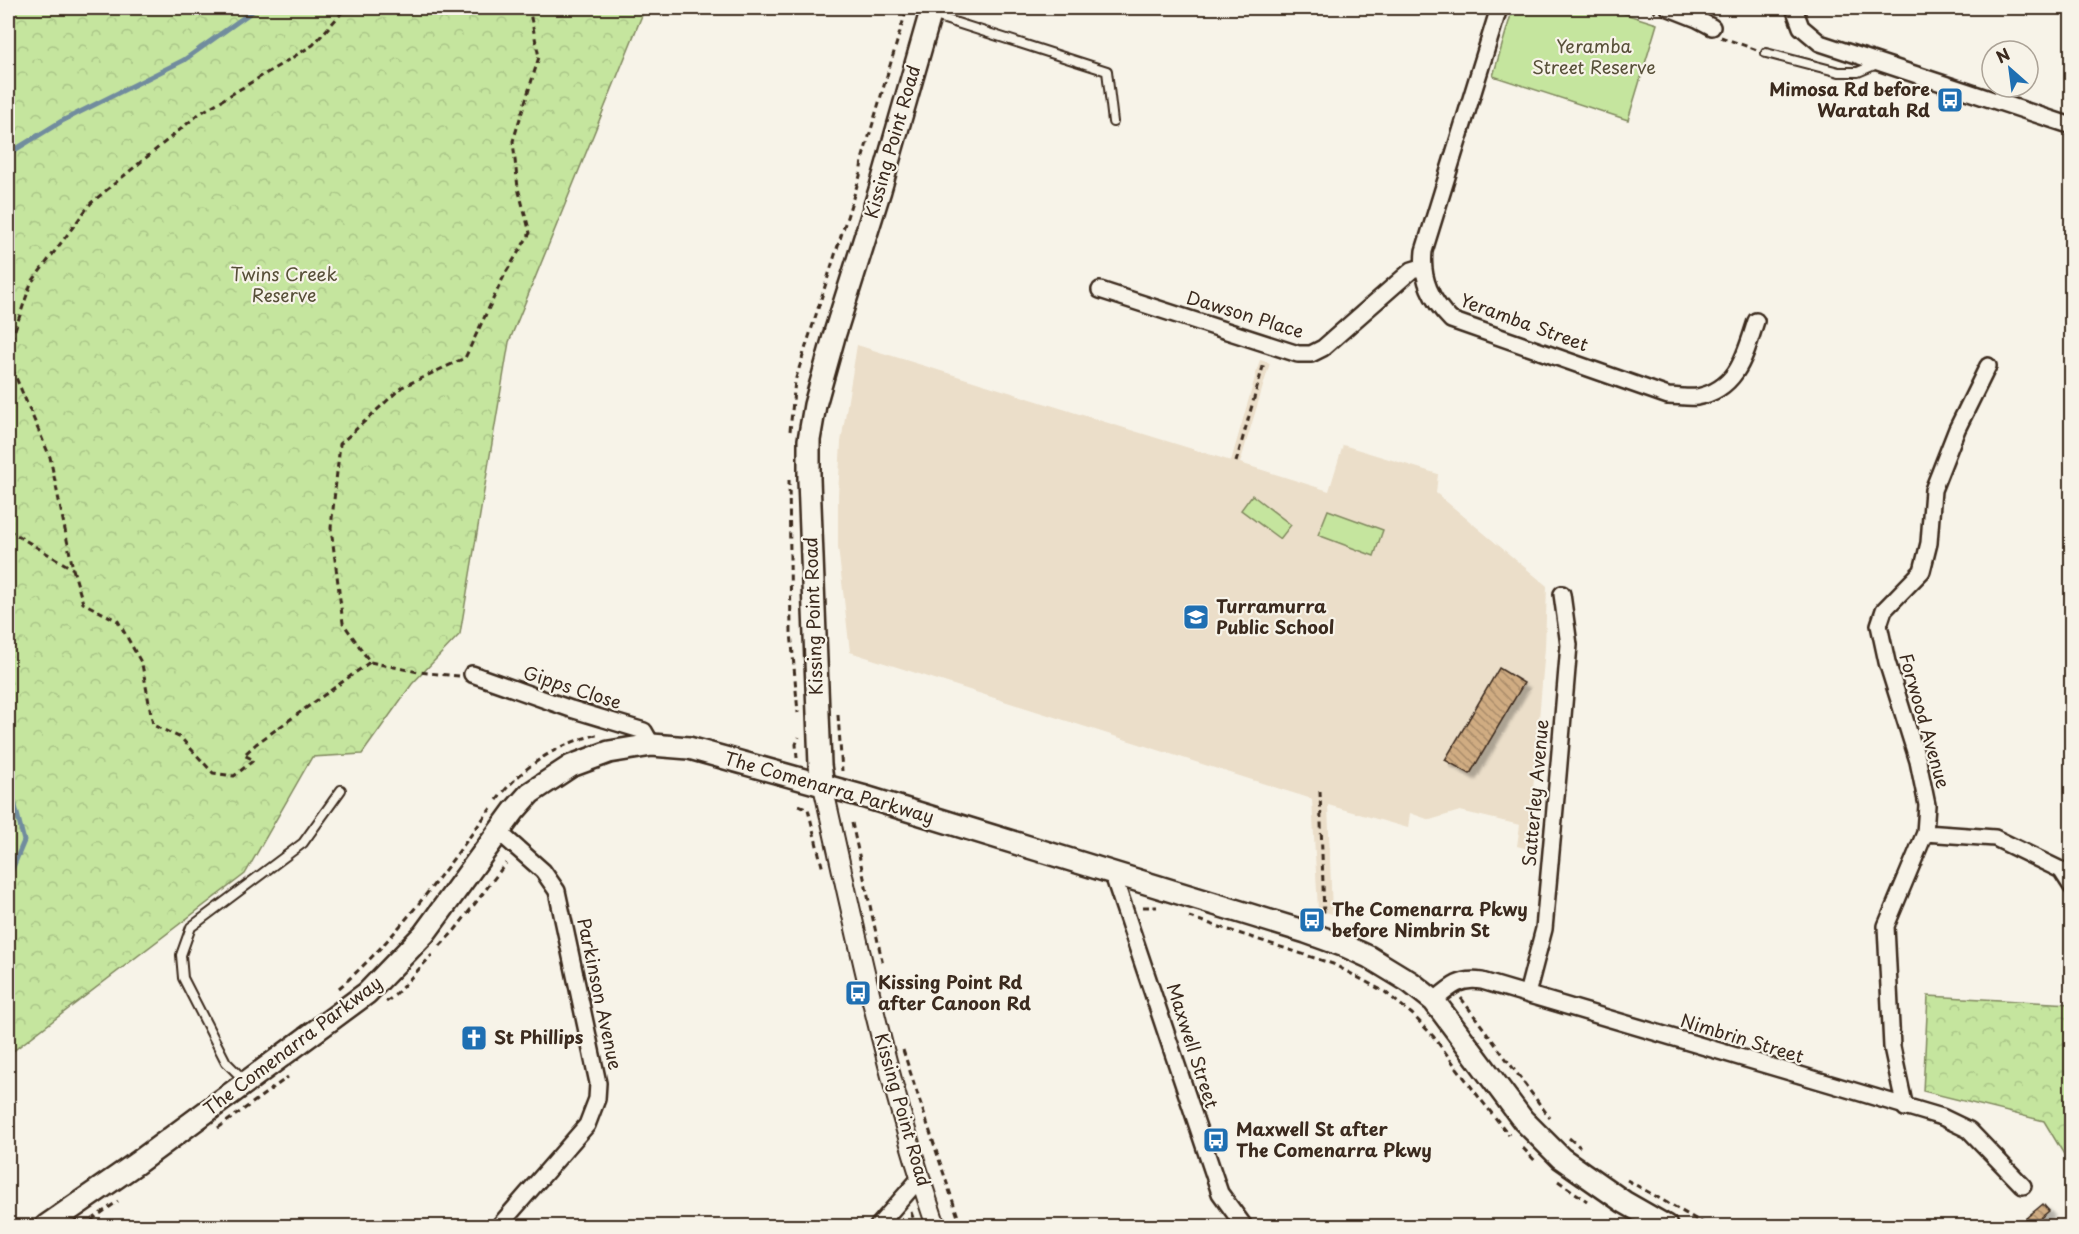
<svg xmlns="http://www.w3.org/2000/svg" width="2079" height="1234" font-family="'Playpen Sans',sans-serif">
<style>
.built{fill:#ebdec9}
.green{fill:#c5e59e;stroke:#80885e;stroke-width:1.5}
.forest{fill:url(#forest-crowns);stroke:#80885e;stroke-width:1.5}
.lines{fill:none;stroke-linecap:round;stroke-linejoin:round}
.stream{stroke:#718c9e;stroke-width:5}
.building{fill:url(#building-back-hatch);stroke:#3b2a1e;stroke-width:1.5;filter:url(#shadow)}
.service-casing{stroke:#3b2a1e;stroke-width:12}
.minor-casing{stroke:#3b2a1e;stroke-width:20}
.tertiary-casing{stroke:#3b2a1e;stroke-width:22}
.secondary-casing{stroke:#3b2a1e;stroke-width:26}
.path{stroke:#3b2a1e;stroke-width:3;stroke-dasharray:6 4.5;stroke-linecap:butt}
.service{stroke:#f7f3e8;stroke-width:8}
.minor{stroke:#f7f3e8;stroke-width:15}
.tertiary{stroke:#f7f3e8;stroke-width:18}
.secondary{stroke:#f7f3e8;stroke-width:21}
.labels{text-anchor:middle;stroke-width:4.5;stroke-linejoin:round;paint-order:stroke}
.park-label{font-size:18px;fill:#574f38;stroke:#f7f3e8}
.poi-label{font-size:18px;font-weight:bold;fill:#3b2a1e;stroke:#f7f3e8;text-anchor:start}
.street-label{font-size:18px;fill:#3b2a1e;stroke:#f7f3e8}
</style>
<defs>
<pattern id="forest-crowns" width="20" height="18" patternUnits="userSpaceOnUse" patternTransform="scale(1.5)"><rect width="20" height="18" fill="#c5e59e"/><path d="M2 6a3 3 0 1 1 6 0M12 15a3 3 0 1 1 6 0" fill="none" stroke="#aac588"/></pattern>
<pattern id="building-back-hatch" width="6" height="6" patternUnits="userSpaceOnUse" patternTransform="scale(1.5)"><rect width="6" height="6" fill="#d0ac82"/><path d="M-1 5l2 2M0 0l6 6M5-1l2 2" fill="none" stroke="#aa8c6a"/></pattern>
<filter id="shadow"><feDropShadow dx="5.5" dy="5.5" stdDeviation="1.5" flood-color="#0004"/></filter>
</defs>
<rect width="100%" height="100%" fill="#f7f3e8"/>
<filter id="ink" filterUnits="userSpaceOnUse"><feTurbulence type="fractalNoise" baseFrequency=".0167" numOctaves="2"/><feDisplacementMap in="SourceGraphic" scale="12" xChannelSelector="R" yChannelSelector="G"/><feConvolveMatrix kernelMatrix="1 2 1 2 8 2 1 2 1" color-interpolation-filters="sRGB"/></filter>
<g filter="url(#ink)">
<path class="built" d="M857,345l374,116 29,-101 10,3 -30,100 89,28 14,-46 95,29 -2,19 111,93 -2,62 -17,201 -11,-3 3,-21 -60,-14 -30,9 -20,-7 -2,15 -80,-23 4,109 -14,-4 -6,-111 -462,-147 -12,-105v-52l3,-53z"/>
<path class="green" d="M1513,8h93l51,16 -29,96 -135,-44z
M1252,495l39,30 -11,14 -39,-29z
M1328,510l55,20 -9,26 -56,-21z"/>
<path class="forest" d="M8,8h637l-136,334 -49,292 -48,50 -50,70 -50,3 -67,117 -237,181z
M1928,996l143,8v162l-27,-45 -121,-30z"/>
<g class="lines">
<path class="stream" d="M8,154l54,-33 122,-61 73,-52
M8,778l16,63 -16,38"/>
</g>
<path class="building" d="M1499,668l25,15 -54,91 -25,-14z
M2043,1204l6,7 -17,14 -6,-7z"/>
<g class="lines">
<defs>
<path id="service" d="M932,15l175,56 6,51
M1766,53l73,19h19l19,-8
M245,1081l-19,-19 -43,-84 -2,-23 10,-28 112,-84 38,-53"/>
<path id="minor" d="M1499,8l-75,243c-3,28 7,49 27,69l217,76c9,0 20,2 29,1 41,-8 48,-42 59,-76
M1669,8l28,11 15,8
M1794,8l7,19 19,16 252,83
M1100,290l198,64h13l12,-6 89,-78 10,-3
M472,674l99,35 73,22 8,14
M499,832l44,39 14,20 41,192 -1,16 -10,26 -88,101
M1925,833l70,5 66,32 11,17
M1112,872l108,321 24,33
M1527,994l17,-65 14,-154 11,-130 -7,-51
M1434,1001c16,-14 26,-24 48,-20l460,136 27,13 54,56
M1905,1108l-13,-61 -6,-121 39,-93 2,-28 -9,-44 -31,-99 -8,-37 5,-15 38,-39 7,-28 4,-53 24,-61 31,-63
M878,1226l42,-48"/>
<path id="tertiary" d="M823,786c33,147 64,297 113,440"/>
<path id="secondary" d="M823,786l-3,-21 -11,-286v-39l6,-35 20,-72 45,-143 52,-182
M46,1226l91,-63 230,-170 57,-59 90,-123 16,-18 41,-27 38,-14 43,-7 37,3 173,48 444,136 39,14 24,11 41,25 24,19 89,119 38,38 63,44 42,24"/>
</defs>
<use href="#service" class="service-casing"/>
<use href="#minor" class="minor-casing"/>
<use href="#tertiary" class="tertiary-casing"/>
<use href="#secondary" class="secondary-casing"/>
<path class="path" d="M1643,8l13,4
M1721,37l36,13
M8,350l23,-67 60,-80 108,-89 114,-69 33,-37
M8,359l42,98 23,112 10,34 35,18 24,43 11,61 28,13 32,35 21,3 20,-16 -10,-5 12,-11 114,-82
M790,431l5,-50 65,-205 2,-16 45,-152
M1236,462l28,-99
M789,480l2,152 7,81
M8,530l65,39
M459,676l-41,-4 -48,-10 -27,-39 -12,-95 9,-84 62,-57 63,-29 40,-84 25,-41 -12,-45 -5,-47 26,-84 -10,-49
M838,715l4,56
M797,758l-1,-14 3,-7
M1320,791l4,125
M497,800c24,-32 60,-57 100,-65
M799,805l9,4 15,61
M852,823l31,142
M1143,907h14
M1189,917l144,47 52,28 27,22 21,22 45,60 31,39
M440,946l15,-16 51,-67
M339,988c60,-52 105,-117 152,-180
M1461,998l89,120
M386,1002l9,-7 37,-40
M903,1050l58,176
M218,1128l70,-51
M1569,1138l11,9
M1523,1148l14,15
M1627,1180l81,46
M1558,1181l29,20
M911,1212l5,14
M83,1226l35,-25"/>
<use href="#service" class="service"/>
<use href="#minor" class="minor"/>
<use href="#tertiary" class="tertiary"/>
<use href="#secondary" class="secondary"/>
</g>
</g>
<defs>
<symbol id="bus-square" viewBox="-11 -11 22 22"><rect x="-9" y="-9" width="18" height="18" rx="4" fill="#1f6fb2" stroke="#f7f3e8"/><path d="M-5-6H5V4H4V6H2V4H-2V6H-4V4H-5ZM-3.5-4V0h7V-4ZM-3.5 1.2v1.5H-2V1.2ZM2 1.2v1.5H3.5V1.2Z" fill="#fff"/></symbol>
<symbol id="school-square" viewBox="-11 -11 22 22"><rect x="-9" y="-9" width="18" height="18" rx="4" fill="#1f6fb2" stroke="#f7f3e8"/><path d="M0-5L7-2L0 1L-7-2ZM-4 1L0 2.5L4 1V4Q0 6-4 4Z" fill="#fff"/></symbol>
<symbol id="church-square" viewBox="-11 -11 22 22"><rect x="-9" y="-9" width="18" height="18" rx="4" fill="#1f6fb2" stroke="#f7f3e8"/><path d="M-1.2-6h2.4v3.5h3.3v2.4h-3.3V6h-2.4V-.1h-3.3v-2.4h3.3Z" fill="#fff"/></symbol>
</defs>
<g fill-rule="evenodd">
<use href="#bus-square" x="1935" y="85" width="30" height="30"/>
<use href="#school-square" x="1181" y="602" width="30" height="30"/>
<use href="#bus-square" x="1297" y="905" width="30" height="30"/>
<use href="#bus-square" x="843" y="978" width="30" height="30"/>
<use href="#church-square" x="459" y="1023" width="30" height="30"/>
<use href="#bus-square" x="1201" y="1125" width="30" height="30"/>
</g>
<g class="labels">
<g class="park-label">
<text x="1594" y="53">Yeramba<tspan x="1594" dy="21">Street Reserve</tspan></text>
<text x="284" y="281">Twins Creek<tspan x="284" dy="21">Reserve</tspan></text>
</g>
<g class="poi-label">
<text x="1930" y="96" text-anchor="end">Mimosa Rd before<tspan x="1930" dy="21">Waratah Rd</tspan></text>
<text x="1216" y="613">Turramurra<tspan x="1216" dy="21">Public School</tspan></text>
<text x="1332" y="916">The Comenarra Pkwy<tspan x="1332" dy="21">before Nimbrin St</tspan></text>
<text x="878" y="989">Kissing Point Rd<tspan x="878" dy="21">after Canoon Rd</tspan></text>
<text x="494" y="1044">St Phillips</text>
<text x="1236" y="1136">Maxwell St after<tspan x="1236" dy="21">The Comenarra Pkwy</tspan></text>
</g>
<g class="street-label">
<text transform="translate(893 142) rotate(-74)" y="6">Kissing Point Road</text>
<text transform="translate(1245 315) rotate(17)" y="6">Dawson Place</text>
<text transform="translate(1524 323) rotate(20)" y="6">Yeramba Street</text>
<text transform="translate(814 616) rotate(-92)" y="6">Kissing Point Road</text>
<text transform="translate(572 688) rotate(18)" y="6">Gipps Close</text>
<text transform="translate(1924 721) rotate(74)" y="6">Forwood Avenue</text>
<text transform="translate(829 788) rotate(16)" y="6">The Comenarra Parkway</text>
<text transform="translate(1536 793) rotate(-85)" y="6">Satterley Avenue</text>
<text transform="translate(599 994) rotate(78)" y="6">Parkinson Avenue</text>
<text transform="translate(1742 1039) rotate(17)" y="6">Nimbrin Street</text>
<text transform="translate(293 1046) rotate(-37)" y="6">The Comenarra Parkway</text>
<text transform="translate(1192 1046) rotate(72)" y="6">Maxwell Street</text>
<text transform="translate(902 1110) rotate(74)" y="6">Kissing Point Road</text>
</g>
</g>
<rect width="2079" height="1234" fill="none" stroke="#f7f3e8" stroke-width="30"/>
<rect x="15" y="15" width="2049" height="1204" fill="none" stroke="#3b2a1e" stroke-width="2" filter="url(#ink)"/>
<g transform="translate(2010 69) rotate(332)"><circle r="28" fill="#f7f3e8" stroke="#aca397" stroke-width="1.5"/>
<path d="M0-4.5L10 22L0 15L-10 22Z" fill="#1f6fb2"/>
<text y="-9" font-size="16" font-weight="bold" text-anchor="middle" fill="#3b2a1e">N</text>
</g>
</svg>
